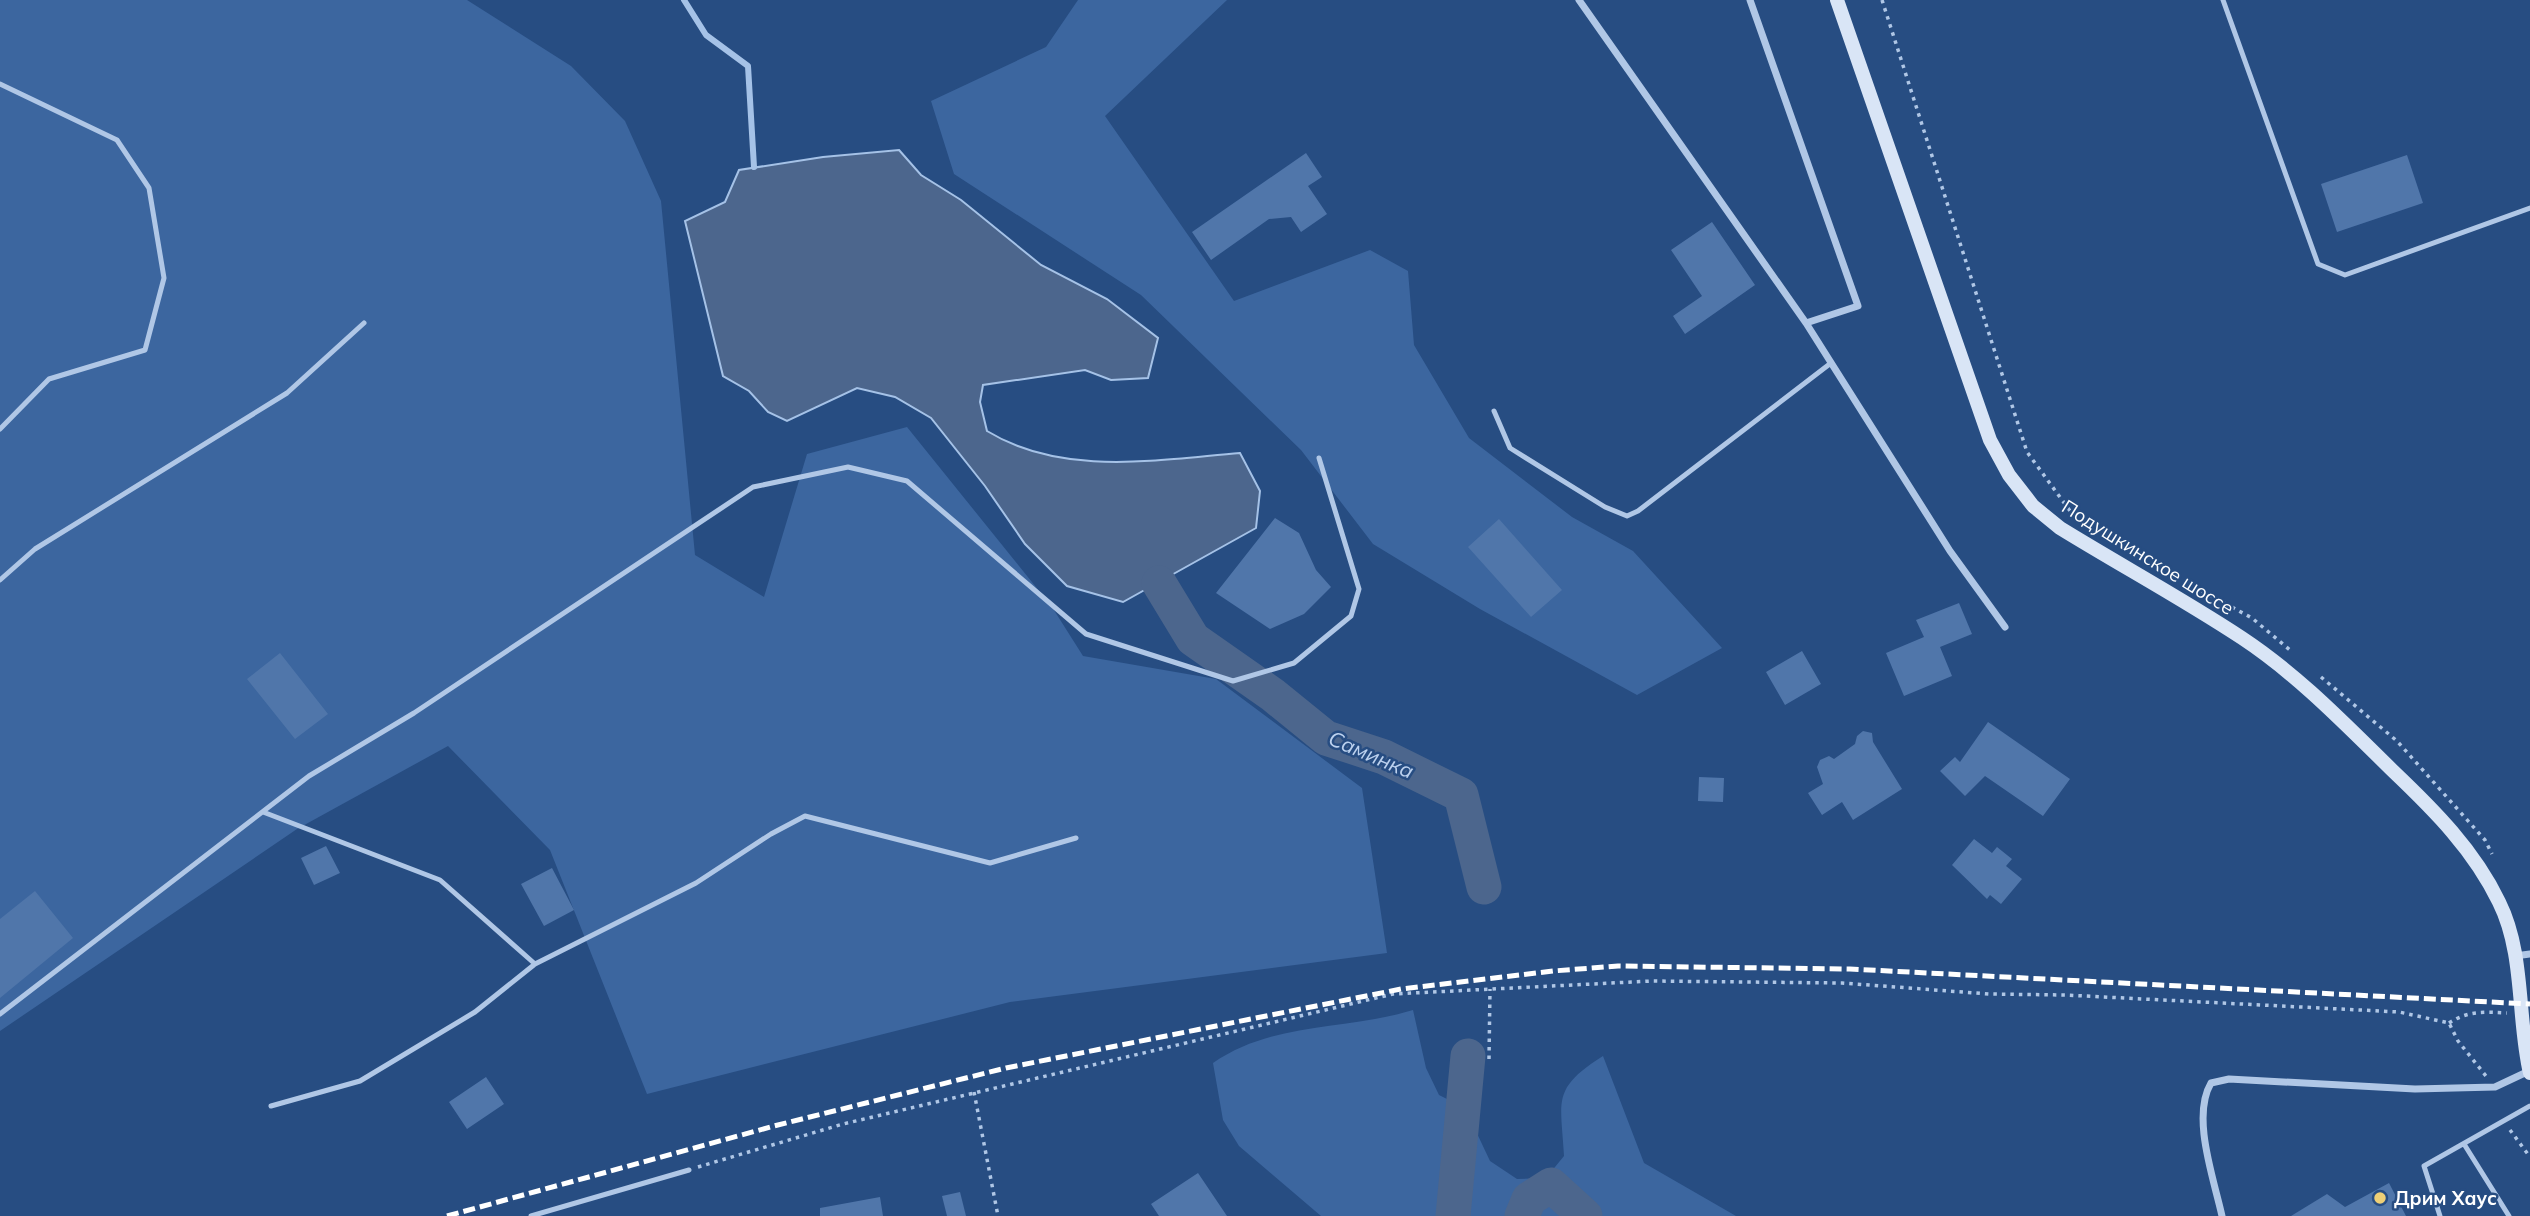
<svg xmlns="http://www.w3.org/2000/svg" width="2530" height="1216" font-family="Mulish,sans-serif">
<style>
.green{fill:#3c669f}
.water{fill:#4c668d;stroke:#a5c2e7;stroke-width:2}
.lines{fill:none;stroke-linecap:round;stroke-linejoin:round}
.stream{stroke:#a5c2e7;stroke-width:6}
.river{stroke:#4c668d;stroke-width:35}
.building{fill:#5076aa}
.path{stroke:#b0c7e6;stroke-width:3.5;stroke-dasharray:3.5 5;stroke-linecap:butt}
.service{stroke:#b0c7e6;stroke-width:5}
.minor{stroke:#b0c7e6;stroke-width:7}
.secondary{stroke:#d9e5f6;stroke-width:14}
.rail{stroke:#fff;stroke-width:5;stroke-dasharray:12 5;stroke-linecap:butt}
.poi-dot{fill:#eecf76;stroke:#274d82;stroke-width:2.5}
.labels{text-anchor:middle;stroke-width:5;stroke-linejoin:round;paint-order:stroke}
.street-label{font-size:19px;fill:#fff;stroke:#274d82}
.poi-label{font-size:19px;font-weight:bold;fill:#fff;stroke:#274d82;text-anchor:start}
.water-label{font-size:21px;font-style:italic;fill:#bcd1ee;stroke:#274d82}
</style>
<rect width="100%" height="100%" fill="#274d82"/>
<path class="green" d="M0,0h467l104,66 54,55 36,80 34,354 69,42 43,-143 100,-27 145,180 31,49 133,23 146,109 25,165 -377,49 -363,92 -97,-244 -102,-104 -151,83 -297,202z
M1078,0h149l-122,116 129,185 136,-51 38,21 6,74 55,93 103,79 61,34 89,97 -85,47 -157,-86 -107,-65 -72,-94 -160,-155 -187,-121 -23,-73 115,-54z
M1413,1010l13,58 13,27 26,13 25,53 27,18 29,-1 18,-22c-3,-56 -13,-67 39,-100l41,107 92,53h-415l-82,-70 -16,-26 -10,-57c61,-42 132,-32 200,-53z"/>
<path class="water" d="M899,150l22,25 40,25 80,65 66,34 51,39 -10,40 -37,2 -26,-10 -102,15 -3,17 7,29c75,46 169,29 253,22l20,38 -4,37 -133,74 -56,-16 -42,-42 -40,-58 -54,-68 -36,-21 -38,-9 -70,33 -19,-9 -19,-21 -26,-15 -38,-155 40,-19 14,-32 84,-13z"/>
<g class="lines">
<path class="stream" d="M684,0l22,35 42,31 6,101"/>
<path class="river" d="M1159,583l34,56 80,56 53,43 58,19 77,38 23,92
M1453,1216l15,-160
M1522,1216l7,-17 22,-14 34,31"/>
</g>
<path class="building" d="M1306,153l16,24 -14,9 19,28 -26,18 -10,-15 -22,2 -58,41 -19,-28z
M2407,155l16,48 -86,29 -16,-48z
M1712,222l43,63 -70,49 -12,-18 29,-20 -31,-46z
M1275,518l24,15 17,37 15,17 -27,27 -34,15 -54,-36z
M1499,519l63,71 -31,27 -63,-70z
M1959,603l13,31 -32,13 12,29 -48,20 -18,-43 38,-16 -8,-17z
M1802,651l19,33 -36,21 -19,-33z
M280,653l48,61 -33,25 -48,-60z
M1988,722l82,57 -27,37 -58,-40 -20,20 -25,-25 15,-14 5,5z
M1863,731l9,2 1,9 29,47 -49,31 -11,-18 -20,13 -14,-22 15,-9 -6,-17 3,-7 9,-4 5,3 21,-15 2,-8z
M1699,777l25,1 -1,24 -25,-1z
M1974,839l18,14 5,-6 15,12 -6,7 16,13 -21,25 -11,-9 -3,4 -35,-34z
M326,846l14,27 -26,12 -13,-27z
M552,868l22,42 -30,16 -23,-42z
M35,891l38,47 -73,60v-79z
M486,1077l18,27 -37,25 -18,-27z
M1198,1173l29,43h-68l-8,-12z
M2389,1183l17,33h-115l36,-22 18,13z
M960,1192l6,24h-19l-5,-20z
M880,1197l3,19h-63v-8z"/>
<g class="lines">
<path class="path" d="M1882,0l145,452 46,63
M2202,591l50,27 39,33
M2321,677l76,64 88,99 7,14
M2449,1023c20,-13 36,-11 58,-10
M1489,1059l1,-70
M974,1092l24,124
M2510,1130l20,27
M698,1167l145,-43 550,-130 259,-13 190,2 147,11 76,1 334,17 50,11 9,18 28,35"/>
<path class="service" d="M2223,0l95,264 27,11 185,-67
M0,84l117,56 32,48 15,90 -19,72 -96,29 -49,50
M1494,411l16,37 95,59 22,9 11,-5 193,-148
M0,580l35,-31 252,-156 77,-70
M263,812l177,68 95,84
M0,1014l309,-238 105,-63 339,-226 95,-20 59,14 179,153 147,47 61,-18 57,-47 8,-27 -40,-131
M271,1106l89,-25 115,-69 60,-48 161,-81 75,-49 34,-18 185,47 86,-25
M2464,1144l45,72
M531,1216l158,-46
M2440,1216l-16,-50 106,-60"/>
<path class="minor" d="M1579,0l227,323 52,-17 -108,-306
M1806,323l144,228 55,76
M2515,956l15,-2
M2222,1216c-8,-37 -31,-99 -11,-133l18,-4 186,10 80,-2 34,-16"/>
<path class="secondary" d="M1837,0l153,440 19,35 24,31 27,22c60,37 123,71 182,110 56,37 103,86 151,133 41,39 81,79 106,131 26,52 18,116 31,171"/>
<path class="rail" d="M447,1216l327,-90 232,-58 395,-79 152,-18 65,-5 232,3 680,35"/>
</g>
<circle class="poi-dot" cx="2380" cy="1198" r="7"/>
<g class="labels">
<g class="street-label">
<text transform="translate(2148 557) rotate(32)" y="7">Подушкинское шоссе</text>
</g>
<g class="poi-label">
<text x="2394" y="1205">Дрим Хаус</text>
</g>
<g class="water-label">
<text transform="translate(1371 755) rotate(23)" y="7">Саминка</text>
</g>
</g>
</svg>
